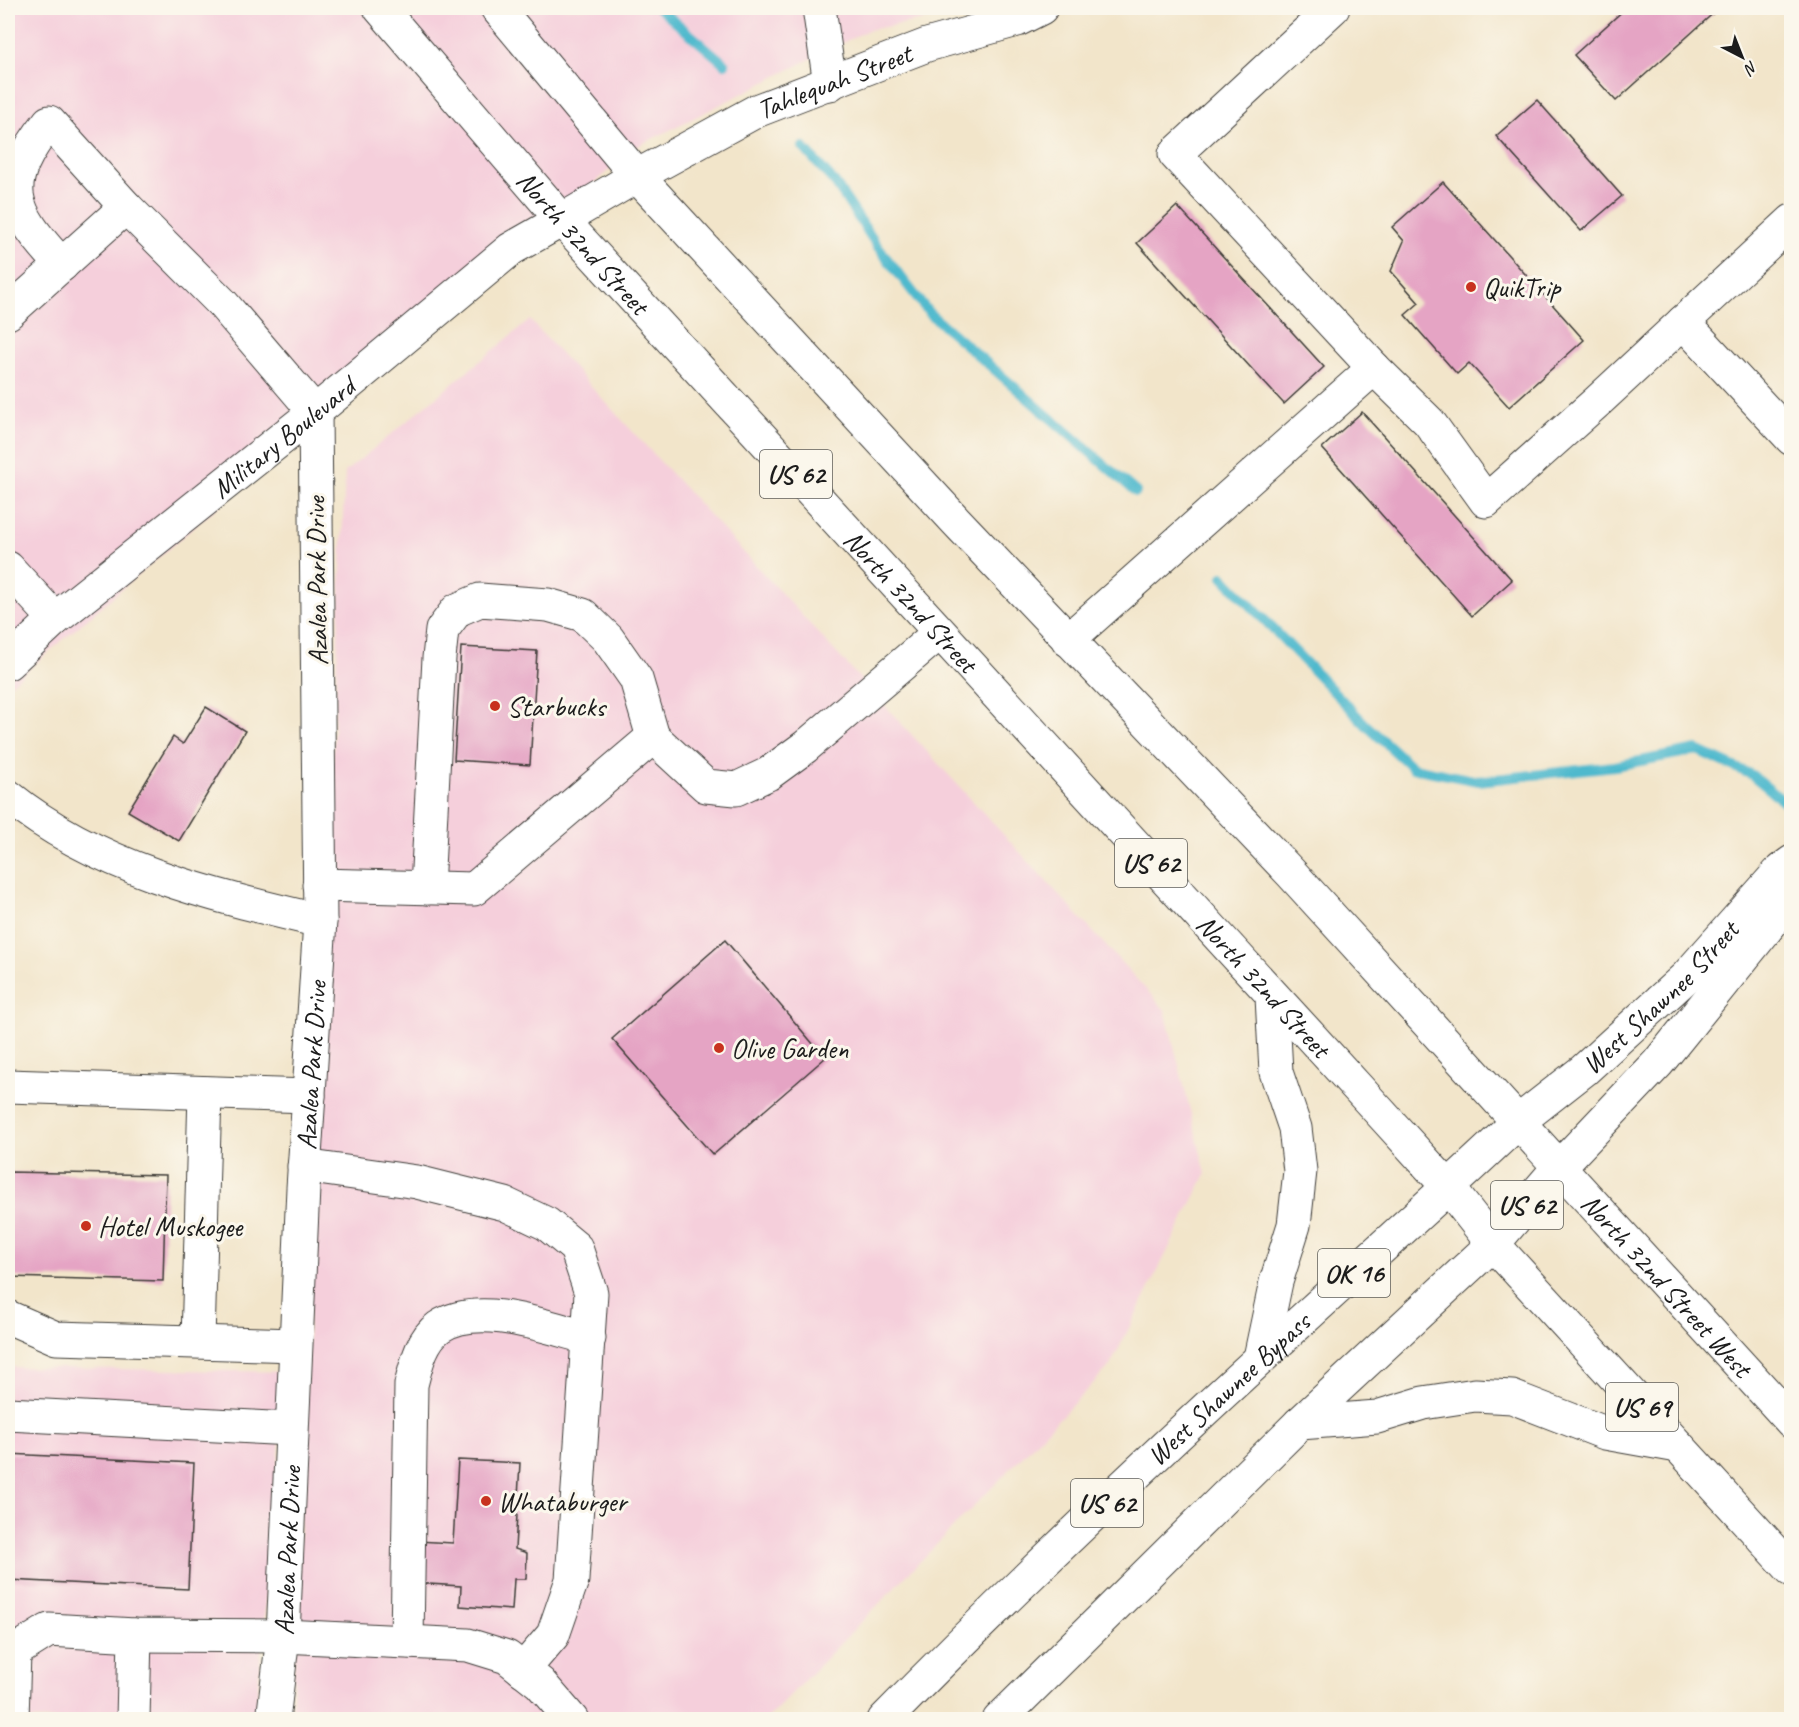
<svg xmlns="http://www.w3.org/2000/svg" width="1799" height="1727" font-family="Caveat,sans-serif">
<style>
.built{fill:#f5cfdb}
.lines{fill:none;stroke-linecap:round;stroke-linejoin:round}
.stream{stroke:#50b9cd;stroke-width:10}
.building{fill:#e5a4c4}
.minor-casing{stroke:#3c3a36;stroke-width:35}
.highway-casing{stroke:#3c3a36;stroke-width:35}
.minor{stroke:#fff;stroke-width:33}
.highway{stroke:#fff;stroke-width:33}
.poi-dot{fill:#c8321e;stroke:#fbf7ec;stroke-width:2}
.labels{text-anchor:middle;stroke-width:6;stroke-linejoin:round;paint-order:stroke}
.shield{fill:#fbf7ec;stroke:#5f5e5a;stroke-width:1.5}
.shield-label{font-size:27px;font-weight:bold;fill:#1c1c1c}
.street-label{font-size:28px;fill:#1c1c1c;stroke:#fbf7ec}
.poi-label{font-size:28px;fill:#1c1c1c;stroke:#fbf7ec;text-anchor:start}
</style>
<rect width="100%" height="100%" fill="#fbf7ec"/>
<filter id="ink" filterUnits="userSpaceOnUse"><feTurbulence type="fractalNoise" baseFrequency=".0167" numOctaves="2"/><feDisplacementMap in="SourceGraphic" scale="12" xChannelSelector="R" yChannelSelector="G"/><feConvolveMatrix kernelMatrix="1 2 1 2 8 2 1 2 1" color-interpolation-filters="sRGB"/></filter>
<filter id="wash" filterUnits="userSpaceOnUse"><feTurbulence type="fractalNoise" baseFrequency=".008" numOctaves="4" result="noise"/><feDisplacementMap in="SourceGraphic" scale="24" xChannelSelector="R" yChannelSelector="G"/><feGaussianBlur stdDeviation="1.35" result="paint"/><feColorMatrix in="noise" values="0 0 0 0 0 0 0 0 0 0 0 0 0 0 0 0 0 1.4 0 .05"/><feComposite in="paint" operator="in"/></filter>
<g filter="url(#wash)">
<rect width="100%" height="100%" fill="#f2e5ca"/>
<path class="built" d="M8,8h983l-123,22 -232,117 -628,540z
M530,320l635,690 41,164 -96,192 -343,353 -475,1 53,-1248z
M8,1367l278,5 -31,347 -247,1z"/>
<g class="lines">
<path class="stream" d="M659,8l66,56
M803,147l32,36 43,64 51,66 207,179
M1223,577l144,149 46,42 65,13 137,-15 82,-16 55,25 40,33"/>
</g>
<g id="blocks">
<path class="building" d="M1626,8h93l-103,93 -42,-46z
M1537,100l85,96 -41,35 -85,-95z
M1443,182l141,158 -75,67 -40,-44 -12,11 -52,-59 14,-12 -28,-32 13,-30 -12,-14z
M1177,206l147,161 -40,37 -147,-161z
M1362,412l150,168 -40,36 -150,-168z
M461,647l76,4 -7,114 -76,-5z
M206,707l39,24 -66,110 -51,-30 45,-74 10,7z
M725,940l100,118 -112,97 -101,-116z
M8,1172l158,3 -3,106 -155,-4z
M8,1454l186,9 -6,126 -180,-9z
M458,1460l62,3 -5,86 12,4 -1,26h-12l-2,31 -52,-4 1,-20 -65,-4 3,-42 54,3z"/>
</g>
</g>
<g filter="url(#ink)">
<use href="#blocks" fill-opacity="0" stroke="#3c3a36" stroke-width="1.5"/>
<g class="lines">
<defs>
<g id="minor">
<path d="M819,8l11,76"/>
<path d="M1333,8l-158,146 199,214 55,54 57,79 112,-100 194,-180"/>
<path id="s1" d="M637,176l119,-65 171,-66 90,-25 24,-12"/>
<path d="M62,265c-53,-57 -62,-80 -13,-143l77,85 96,96 93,109"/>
<path d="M8,313l118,-106"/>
<path d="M1683,322l109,117"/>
<path d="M8,568l47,51"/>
<path d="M1068,640l306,-272"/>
<path id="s2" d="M8,663l47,-44 260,-207 196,-163 51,-29"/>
<path d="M8,796c89,72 202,99 312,125"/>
<path d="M319,885l155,4 179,-152 53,49 30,3 32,-15 37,-27 134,-114"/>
<path d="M427,888l12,-230 3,-28 15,-20 23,-10 68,5 35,10 25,24 28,40 17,58"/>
<path d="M8,1086l301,10"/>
<path id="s3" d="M1519,1121l65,-51 102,-93 95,-107 11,-8"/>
<path d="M304,1166l113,16 88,22 42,20 29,24 15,45 -19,287 -19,55 -30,35"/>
<path d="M1560,1166l98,-103 134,-166"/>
<path d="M8,1317l48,21 239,7"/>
<path d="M198,1340l7,-247"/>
<path d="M8,1414l283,15"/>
<path d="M407,1641l4,-256c5,-19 10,-45 28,-58 39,-26 108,0 150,11"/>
<path d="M12,1720l2,-68 35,-22 86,5 148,1 185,9 39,12 33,26 32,37"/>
<path d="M133,1720l2,-85"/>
<path id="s4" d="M273,1720l10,-84 20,-448 17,-267 -5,-509"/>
</g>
<g id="highway">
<path id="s5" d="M380,8l182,212 816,890 71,78 44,56 299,326"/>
<path id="s6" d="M497,8l140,168 319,345 335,352 501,549"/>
<path d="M562,220l75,-44"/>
<path d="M1260,1358l16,-76 18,-57 6,-54 -5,-43 -19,-56 -4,-75"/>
<path d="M1300,1423l77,-6 46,-14 52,-8 37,2 93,36 73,13"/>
<path id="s7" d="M884,1720c122,-124 249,-245 377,-362 85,-79 173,-156 258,-237"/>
<path d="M999,1720l301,-297 193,-179 67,-78"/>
</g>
</defs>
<use href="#minor" class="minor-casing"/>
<use href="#highway" class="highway-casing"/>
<use href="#minor" class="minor"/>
<use href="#highway" class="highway"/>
</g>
</g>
<g class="poi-dot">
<circle cx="1471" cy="287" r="6"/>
<circle cx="495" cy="706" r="6"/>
<circle cx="719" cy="1048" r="6"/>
<circle cx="86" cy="1226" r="6"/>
<circle cx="486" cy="1501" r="6"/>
</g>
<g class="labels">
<g class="shield">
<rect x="760" y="450" width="72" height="48" rx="4.5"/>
<rect x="1115" y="839" width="72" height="48" rx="4.5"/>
<rect x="1491" y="1181" width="72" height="48" rx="4.5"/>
<rect x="1318" y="1249" width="72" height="48" rx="4.5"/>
<rect x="1606" y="1383" width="72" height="48" rx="4.5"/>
<rect x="1071" y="1479" width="72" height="48" rx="4.5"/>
</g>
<g class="shield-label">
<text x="796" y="483">US 62</text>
<text x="1151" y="872">US 62</text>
<text x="1527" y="1214">US 62</text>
<text x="1354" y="1282">OK 16</text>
<text x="1642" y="1416">US 69</text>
<text x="1107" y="1512">US 62</text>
</g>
<g class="street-label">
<text dy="10" stroke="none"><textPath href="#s1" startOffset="219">Tahlequah Street</textPath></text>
<text dy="10" stroke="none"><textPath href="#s5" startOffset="310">North 32nd Street</textPath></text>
<text dy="10" stroke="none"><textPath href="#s2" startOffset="356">Military Boulevard</textPath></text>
<text transform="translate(316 581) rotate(-91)" y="10">Azalea Park Drive</text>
<text dy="10" stroke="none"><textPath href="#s5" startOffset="796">North 32nd Street</textPath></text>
<text dy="10" stroke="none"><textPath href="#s5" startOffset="1318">North 32nd Street</textPath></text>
<text dy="10" stroke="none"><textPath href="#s3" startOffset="188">West Shawnee Street</textPath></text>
<text dy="10" stroke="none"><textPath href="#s4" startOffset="656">Azalea Park Drive</textPath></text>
<text dy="10" stroke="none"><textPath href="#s6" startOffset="1732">North 32nd Street West</textPath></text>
<text dy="10" stroke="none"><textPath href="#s7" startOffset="478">West Shawnee Bypass</textPath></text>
<text dy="10" stroke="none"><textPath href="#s4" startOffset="170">Azalea Park Drive</textPath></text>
</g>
<g class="poi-label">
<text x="1483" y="297">QuikTrip</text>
<text x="507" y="716">Starbucks</text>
<text x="731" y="1058">Olive Garden</text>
<text x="98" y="1236">Hotel Muskogee</text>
<text x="498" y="1511">Whataburger</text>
</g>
</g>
<rect width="1799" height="1727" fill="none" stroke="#fbf7ec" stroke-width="30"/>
<g transform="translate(1742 57) rotate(138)" stroke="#fbf7ec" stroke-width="4.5" paint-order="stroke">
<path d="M0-4.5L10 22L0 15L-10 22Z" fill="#1c1c1c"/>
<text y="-9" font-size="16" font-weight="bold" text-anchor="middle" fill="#1c1c1c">N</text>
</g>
</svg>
